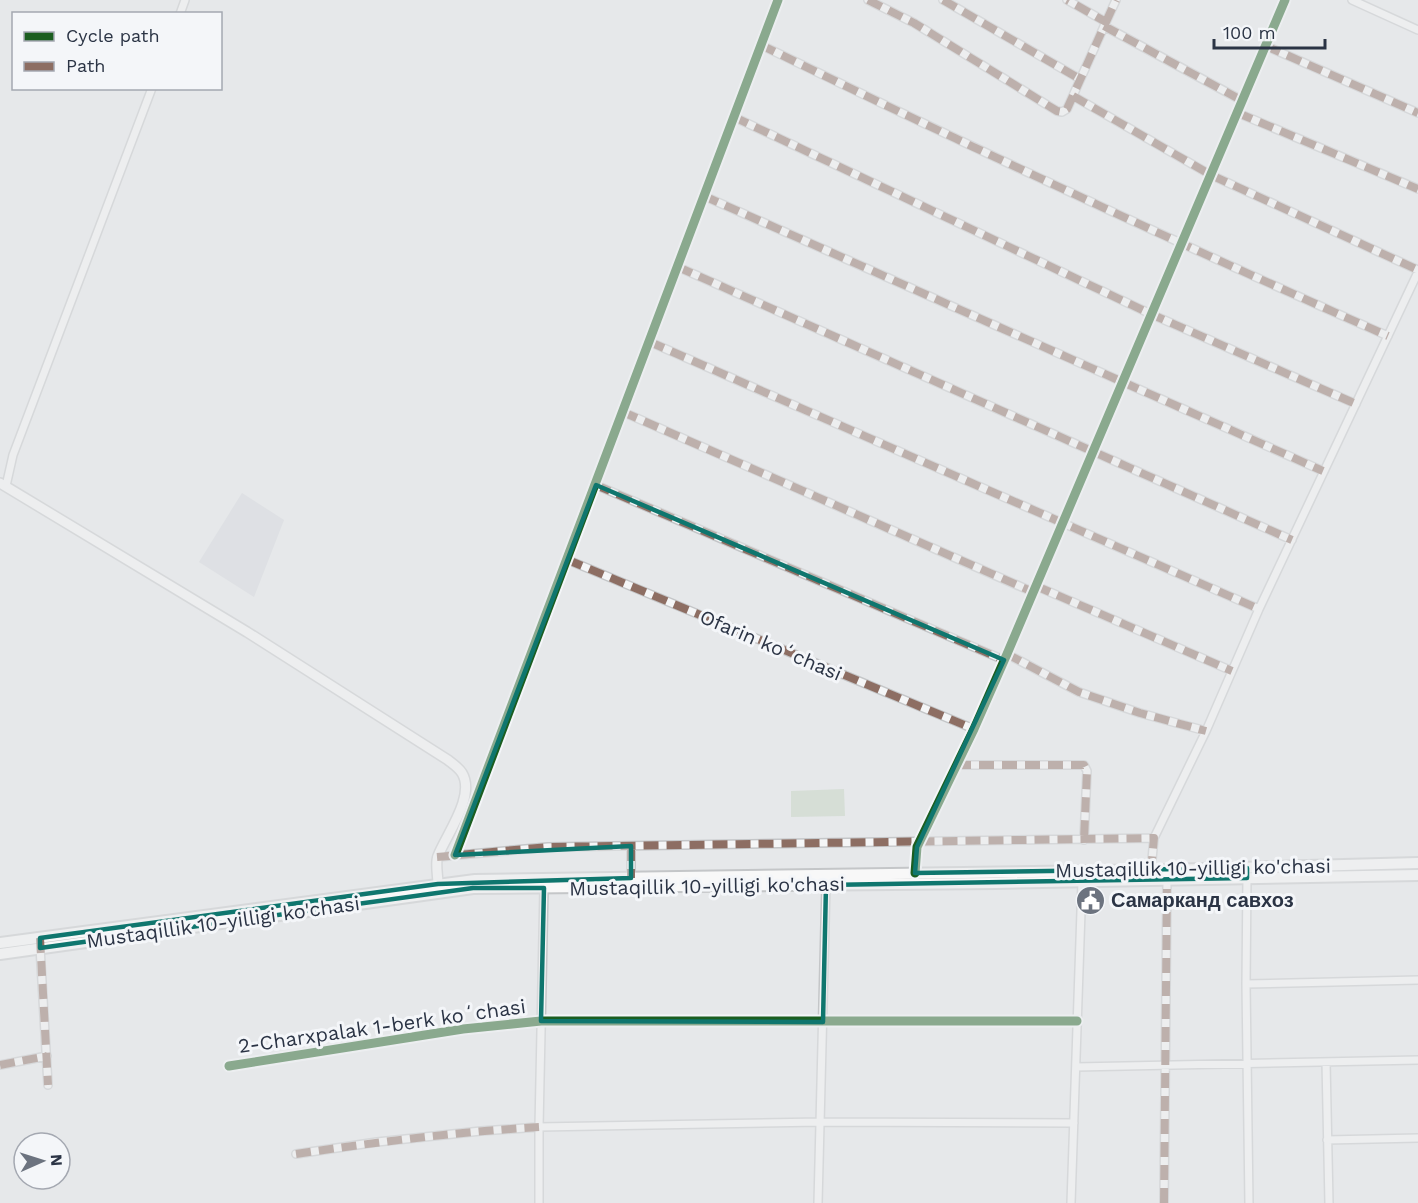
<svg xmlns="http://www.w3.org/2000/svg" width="1418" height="1203" font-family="'Work Sans',sans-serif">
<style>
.built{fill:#d4d7dd}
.green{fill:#d6ded6}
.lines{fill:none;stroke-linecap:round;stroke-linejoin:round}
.minor-casing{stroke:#c4c6c8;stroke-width:10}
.tertiary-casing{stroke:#c4c6c8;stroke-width:12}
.secondary-casing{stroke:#c4c6c8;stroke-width:14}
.minor{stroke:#f5f6f7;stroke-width:7}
.tertiary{stroke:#f5f6f7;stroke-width:9}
.secondary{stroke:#f8f8f8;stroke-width:10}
.quiet{stroke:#8d6e63;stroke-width:8;stroke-dasharray:15 8;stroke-linecap:butt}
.cycleway-casing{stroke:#f4f6f9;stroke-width:13}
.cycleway{stroke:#1b5e20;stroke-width:9}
.marked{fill:none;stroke:#0f766e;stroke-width:4.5;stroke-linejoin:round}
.labels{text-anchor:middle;stroke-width:6;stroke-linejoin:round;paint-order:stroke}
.street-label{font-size:20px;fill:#2b3445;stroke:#f4f6f9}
.poi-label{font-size:20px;font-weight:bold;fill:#2b3445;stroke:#f4f6f9;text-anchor:start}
</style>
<rect width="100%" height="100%" fill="#e6e8ea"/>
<path class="built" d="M242,493l42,27 -30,77 -55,-35z"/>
<path class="green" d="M844,789l1,27 -54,1v-26z"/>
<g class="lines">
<defs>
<path id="minor" d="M868,0l46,23 143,88 5,1 5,-3 39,-87 -39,-22
M943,0l137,79
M1352,0l66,30
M180,14l5,-14
M1106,22l10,-22
M1104,26l139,75
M761,45c207,101 416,198 627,291
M1266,46l152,67
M1073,96l138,79 207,95
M1238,113l180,76
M734,117l419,198 203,89
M704,196l619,275
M678,267l614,273
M650,342l609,267
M623,412l410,180
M596,485l408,175
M6,486l7,-31 139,-367
M568,560l406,169
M1036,586l196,85
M1007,654l72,38 61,21 66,18
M956,765h128l3,6 -3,69
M631,846v32
M455,855l323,-855
M437,857l111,-10 606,-9
M1151,870l3,-32 52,-107 53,-122 159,-337
M915,873l2,-26 57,-118 33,-75 278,-654
M1247,877l-1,107 3,219
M40,947l8,138
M1246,984l172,-4
M1326,1062l3,141
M0,1065l47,-9
M229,1066l234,-37 78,-8h536
M1076,1067l342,-7
M1327,1140l91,-2
M296,1154l81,-12 104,-11 58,-4 281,-5 254,1
M539,1203v-76l5,-239
M818,1203l8,-318
M1071,1203l11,-321
M1164,1203l3,-323"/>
<path id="tertiary" d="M0,483l247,149 201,128c5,4 11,8 14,13 14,23 -16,62 -24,83 -3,7 0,20 0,28"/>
<path id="secondary" d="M0,943l475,-63 691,-10 252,-7
M0,954l473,-66 522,-5 423,-8"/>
</defs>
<use href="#minor" class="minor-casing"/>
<use href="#tertiary" class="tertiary-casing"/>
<use href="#secondary" class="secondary-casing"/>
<use href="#minor" class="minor"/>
<use href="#tertiary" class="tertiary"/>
<use href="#secondary" class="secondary"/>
<path class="quiet" d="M868,0l46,23 143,88 5,1 5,-3 39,-87 -39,-22
M943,0l137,79
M1106,22l10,-22
M1104,26l139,75
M761,45c207,101 416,198 627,291
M1266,46l152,67
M1073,96l138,79 207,95
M1238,113l180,76
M734,117l419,198 203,89
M704,196l619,275
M678,267l614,273
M650,342l609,267
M623,412l410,180
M596,485l408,175
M568,560l406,169
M1036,586l196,85
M1007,654l72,38 61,21 66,18
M956,765h128l3,6 -3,69
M631,846v32
M437,857l111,-10 606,-9 -3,32
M40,938l8,147
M0,1065l47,-9
M296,1154c81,-12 161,-22 243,-27
M1164,1203l3,-323"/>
<defs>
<path id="cycleway" d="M455,855l323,-855
M915,873l2,-26 57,-118 33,-75 278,-654
M229,1066l234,-37 78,-8h536"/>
</defs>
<use href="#cycleway" class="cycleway-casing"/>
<use href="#cycleway" class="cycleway"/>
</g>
<path d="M0 0H1418V1203H0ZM596,485l408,175 -87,187 -2,26 332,-5v10l-421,7 -3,137 -282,-1 3,-133h-71l-433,60v-10l398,-54 193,-6v-32l-176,9z" fill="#e6e8ea" fill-opacity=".55" fill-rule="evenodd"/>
<path class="marked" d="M596,485l408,175 -87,187 -2,26 332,-5v10l-421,7 -3,137 -282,-1 3,-133h-71l-433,60v-10l398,-54 193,-6v-32l-176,9z"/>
<defs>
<symbol id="civic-disc" viewBox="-11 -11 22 22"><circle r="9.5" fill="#6c737f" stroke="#f4f6f9"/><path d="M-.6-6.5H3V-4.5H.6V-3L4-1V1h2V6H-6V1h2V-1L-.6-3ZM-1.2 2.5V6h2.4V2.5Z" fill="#fff"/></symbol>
</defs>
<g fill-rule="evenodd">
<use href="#civic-disc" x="1074" y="884" width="33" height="33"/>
</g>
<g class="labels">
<g class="street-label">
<text transform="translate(771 645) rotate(23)" y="7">Ofarin koʻchasi</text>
<text transform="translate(1193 868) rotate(-1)" y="7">Mustaqillik 10-yilligi ko'chasi</text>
<text transform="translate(707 886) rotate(-1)" y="7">Mustaqillik 10-yilligi ko'chasi</text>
<text transform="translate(223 922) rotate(-8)" y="7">Mustaqillik 10-yilligi ko'chasi</text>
<text transform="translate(382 1026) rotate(-8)" y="7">2-Charxpalak 1-berk koʻchasi</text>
</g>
<g class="poi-label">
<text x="1111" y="907">Самарканд савхоз</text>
</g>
</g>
<rect x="12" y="12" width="210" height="78" fill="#f4f6f9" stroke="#a4a8b1" stroke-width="1.5"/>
<rect x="24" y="32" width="30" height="9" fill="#1b5e20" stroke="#a4a8b1" stroke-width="1.5"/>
<text x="66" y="42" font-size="18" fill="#2b3445">Cycle path</text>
<rect x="24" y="62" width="30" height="9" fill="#8d6e63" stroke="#a4a8b1" stroke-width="1.5"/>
<text x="66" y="72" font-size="18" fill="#2b3445">Path</text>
<g transform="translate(42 1161) rotate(87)"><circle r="28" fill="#f4f6f9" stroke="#a4a8b1" stroke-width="1.5"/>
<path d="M0-4.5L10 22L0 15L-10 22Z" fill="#6c737f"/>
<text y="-9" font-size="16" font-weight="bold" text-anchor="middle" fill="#2b3445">N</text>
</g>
<path d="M1214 39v9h111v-9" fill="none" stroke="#2b3445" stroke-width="3"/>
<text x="1223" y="39" font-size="18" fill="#2b3445" stroke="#f4f6f9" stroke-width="4.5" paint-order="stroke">100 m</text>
</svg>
